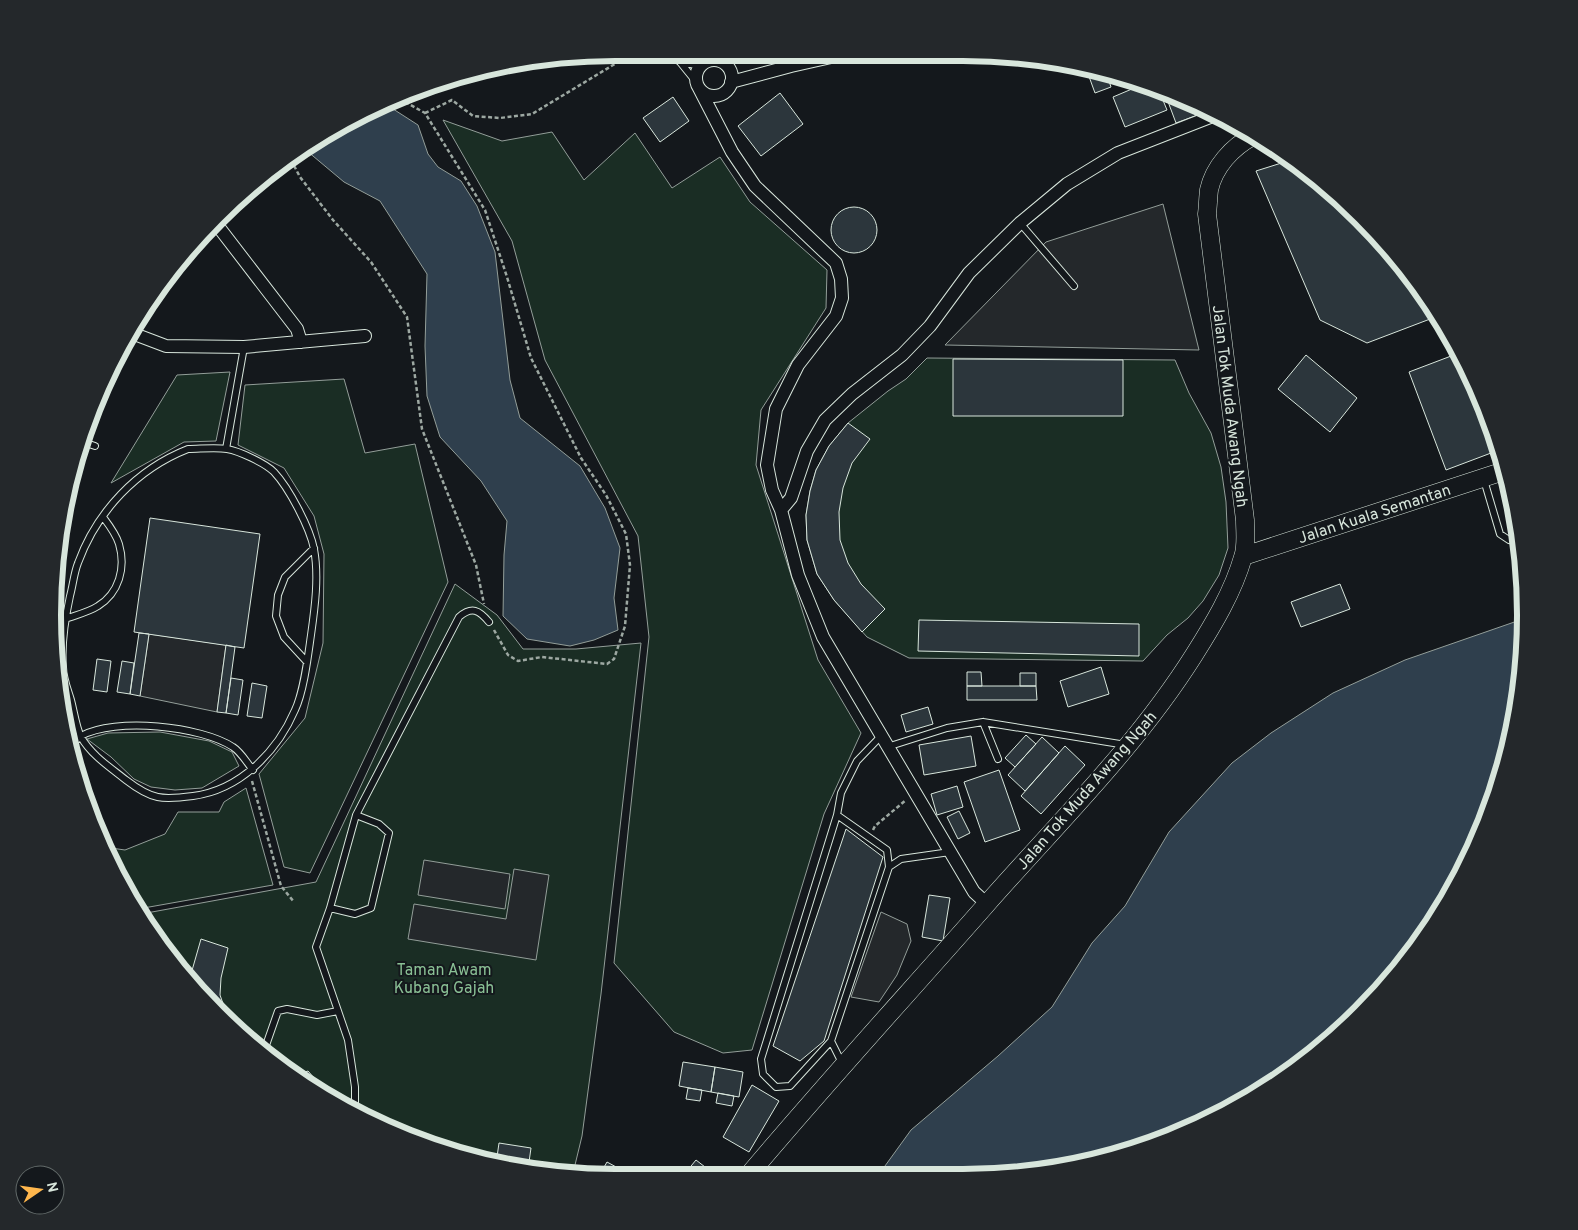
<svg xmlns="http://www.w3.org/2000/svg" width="1578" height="1230" font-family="Overpass,sans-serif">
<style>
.green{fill:#1a2d24;stroke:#939e99}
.parking{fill:#24282b;stroke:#939e99}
.water{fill:#2f3f4d;stroke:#939e99}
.building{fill:#2c363c;stroke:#d8e6dc}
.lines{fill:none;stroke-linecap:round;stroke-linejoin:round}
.lane-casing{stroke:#d8e6dc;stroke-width:8}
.street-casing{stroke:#d8e6dc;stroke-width:14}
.secondary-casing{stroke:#d8e6dc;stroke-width:19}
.path{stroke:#9da8a2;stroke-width:2.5;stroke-dasharray:4 2.5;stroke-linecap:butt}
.lane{stroke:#14181c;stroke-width:6}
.street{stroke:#14181c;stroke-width:12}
.secondary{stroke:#14181c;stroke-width:18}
.labels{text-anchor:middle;stroke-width:4;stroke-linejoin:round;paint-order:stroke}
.street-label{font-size:16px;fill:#d8e6dc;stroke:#14181c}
.park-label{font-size:16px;fill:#8ac095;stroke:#14181c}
.rim{fill:none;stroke:#d8e6dc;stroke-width:6}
</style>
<rect width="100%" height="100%" fill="#14181c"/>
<path class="green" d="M443,120l59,21 50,-9 32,48 51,-47 37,55 48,-31 30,45 77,68 -1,38 -65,102 -5,55 62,195 43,73 -37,81 -72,236 -29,3 -49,-21 -60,-69 35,-326 -11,-101 -93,-176 -33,-119z
M927,358l248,2 14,33 22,40 10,34 5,35 2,46 -9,27 -16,26 -15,17 -21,17 -24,26 -234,-3 -42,-21 -33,-37 -17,-26 -10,-34 -1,-25 4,-24 6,-21 13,-24 19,-23 40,-32 18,-12z
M230,372l-14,69 -32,1 -73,41 66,-108z
M344,379l21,74 50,-9 33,138 -138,291 -26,-6 -25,-93 46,-56 18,-75 1,-89 -10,-38 -30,-48 -46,-23 7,-60z
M455,584l42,31 26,34h53l65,-6 -40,351 -19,142 -7,29 -10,8 -59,-6 -106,-32 -98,-52 -85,-70 -76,-99 175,-32z
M160,732l49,9 23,11 7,14 -37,22 -27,2 -24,-3 -17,-8 -23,-22 -24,-18 21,-6z
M246,788l27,97 -135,24 -10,-13 -22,-52 5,4 14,2 40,-16 13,-22h41l5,-10z"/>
<path class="parking" d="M1163,204l36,146 -254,-5 101,-103z
M149,634l77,11 -9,67 -77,-16z
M424,860l86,14 -5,35 -87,-14z
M514,869l35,6 -13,85 -128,-21 6,-35 92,15z
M881,912l26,12 4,17 -14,34 -18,27 -28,-5z"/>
<path class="water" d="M390,107l28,18 10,29 10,13 23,14 16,25 18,46 15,128 10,38 60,48 25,42 15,40 -6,50 4,32 -24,10 -24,6 -43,-7 -24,-23 1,-61 3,-34 -26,-40 -41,-44 -13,-41 -2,-50 2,-72 -47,-73 -36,-19 -37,-31c28,-18 51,-36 83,-44z
M1523,619l1,33 -18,108 -38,104 -59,93 -75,81 -90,64 -100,46 -144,28 -123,1 34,-47 87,-74 54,-49 40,-64 33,-37 44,-74 63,-69 39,-30 62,-40 72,-33z"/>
<path class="building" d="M1087,71l20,4 4,12 -16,6z
M1146,83l12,5 9,22 -42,17 -12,-30z
M1164,91l40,16 2,5 -30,11z
M780,93l23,31 -42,32 -23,-30z
M673,97l16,24 -29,21 -17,-24z
M1291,160l15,9 80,75 52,72 -71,27 -47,-23 -64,-149z
M831 230a23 23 0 1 1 46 0a23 23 0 1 1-46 0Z
M1459,353l37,81 3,16 -53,20 -37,-98z
M1306,355l51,43 -27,34 -52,-43z
M953,359l170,1v56h-170z
M848,423l22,16 -18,24 -9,25 -4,24 1,28 8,23 13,21 24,25 -23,23 -28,-32 -17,-26 -10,-34 -1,-25 4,-24 6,-21 13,-24z
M79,451l4,1 -9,30 -4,-1 2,-11z
M150,518l110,16 -16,114 -110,-16z
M1340,584l10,25 -49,18 -10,-25z
M919,620l220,4v32l-221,-5z
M139,633l10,1 -9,62 -10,-2z
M226,645l9,2 -9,66 -9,-1z
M97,659l14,2 -4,31 -14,-2z
M122,661l12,2 -4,31 -13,-2z
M1101,667l8,27 -41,13 -8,-26z
M967,672h14l1,14h-15z
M1020,673h16v13h-16z
M231,678l12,2 -5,35 -12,-2z
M252,683l15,3 -5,32 -15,-2z
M967,686h69l1,14h-70z
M928,707l5,17 -27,8 -5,-17z
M1026,735l10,9 -21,23 -10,-9z
M971,736l5,30 -52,9 -5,-30z
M1042,737l17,16 -34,38 -17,-16z
M1065,746l20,19 -44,49 -20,-18z
M999,770l21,60 -35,12 -21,-60z
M957,786l6,21 -26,8 -6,-21z
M959,811l11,22 -12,6 -11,-22z
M846,829l37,28 -59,184 -24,20 -27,-15z
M929,895l21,3 -7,43 -21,-4z
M201,939l27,9 -7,30 -1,17 6,17 25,20 -4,5 -30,-24 -26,-34v-5z
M683,1062l32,5 -4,25 -32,-6z
M715,1067l28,5 -4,25 -28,-5z
M308,1071l14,16 -4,4 -23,-15z
M752,1085l27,16 -30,51 -26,-15z
M688,1088l14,2 -2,11 -14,-2z
M718,1093l16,3 -2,10 -16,-3z
M499,1143l32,5 -3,21 -22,-2 -10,-3z
M696,1160l18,14 -2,3h-30z
M607,1162l11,6 -5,9 -14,-1z
M618,1168l17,9h-22z"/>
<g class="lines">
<defs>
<path id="lane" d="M669,53l11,9 17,21
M680,62l21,4
M1020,223l54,63
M83,442l12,4
M188,449c12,0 27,-2 39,0 12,2 38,14 47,23 15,16 36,56 40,77 5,27 1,58 -3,86 -3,21 -7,56 -16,75 -18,42 -55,80 -102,86 -31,4 -41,4 -67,-16 -15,-12 -35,-25 -45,-43 -5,-10 -7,-26 -10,-37 -3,-10 -8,-22 -8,-33 -2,-24 2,-48 7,-71 3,-11 4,-23 8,-33 19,-52 59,-94 110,-114z
M226,449l18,-102
M1484,480l16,54 9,6 12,2
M65,619c11,-4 24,-7 33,-13 21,-13 28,-38 21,-62 -3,-10 -10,-19 -16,-27
M307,662l-23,-25 -8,-21 2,-21 7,-18 29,-29
M983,722l15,37
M70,747c3,-4 7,-8 11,-11 34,-19 120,-10 152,11 8,5 14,16 20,23
M887,747l60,-19 36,-6 143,23
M837,815l4,-22 16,-32 24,-25
M889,867l12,-8 49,-7
M330,908l25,6 16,-6 18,-75 -10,-9 -23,-9
M831,1041l-41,45 -14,1 -13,-13 -2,-15 76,-244 50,35 2,17 -58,174 11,22
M264,1051l14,-40 9,-2 30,6 21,-4
M355,1111v-24l-7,-47 -32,-93 14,-39 26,-93 103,-198c13,-11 20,-7 30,5"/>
<path id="street" d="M716,60l32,-7
M696 78a18 18 0 1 1 36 0a18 18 0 1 1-36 0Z
M731,82l60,-16 58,-13
M699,88l33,64 23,34 81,77 5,16 1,19 -6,18 -38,49 -22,44 -9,56 5,25 9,20 17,65 25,62 151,255 13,12
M214,221l83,108 4,13
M129,332l37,14 78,1 121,-11
M781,510l10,-12 16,-47 18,-31 27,-26 50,-39 28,-29 39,-53 51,-50 47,-39 51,-31 100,-39"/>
<path id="secondary" d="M1244,556l260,-85
M747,1177c77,-92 159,-181 238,-271 72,-82 151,-159 209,-251 19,-30 39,-63 49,-98 4,-11 2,-25 2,-37l-38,-306c1,-8 1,-16 2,-24 5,-23 23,-43 44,-54"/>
</defs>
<use href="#lane" class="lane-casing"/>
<use href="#street" class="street-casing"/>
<use href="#secondary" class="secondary-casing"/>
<path class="path" d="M407,103v-6
M392,104l15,-1 18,10 60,97 22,67 24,81 50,100 25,37 20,39 4,31 -5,61 -11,33 -7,5 -65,-7 -24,4 -10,-6 -14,-25
M425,113l27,-13 21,16 27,2 32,-4 101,-61
M291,160l9,17 33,43 38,42 36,55 15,112 54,136 8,39
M252,781l29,105 13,16
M873,830l2,-4 31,-26"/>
<use href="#lane" class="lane"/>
<use href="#street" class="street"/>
<use href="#secondary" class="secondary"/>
</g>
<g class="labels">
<g class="street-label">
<text transform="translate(1231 406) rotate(83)" y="6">Jalan Tok Muda Awang Ngah</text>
<text transform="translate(1374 513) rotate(-18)" y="6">Jalan Kuala Semantan</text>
<text transform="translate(1086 790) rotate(-49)" y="6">Jalan Tok Muda Awang Ngah</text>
</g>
<g class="park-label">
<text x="444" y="975">Taman Awam<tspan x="444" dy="18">Kubang Gajah</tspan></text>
</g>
</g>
<path d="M0 0H1578V1230H0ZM615 61H963A554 554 0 0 1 1517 615V615A554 554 0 0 1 963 1169H615A554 554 0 0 1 61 615V615A554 554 0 0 1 615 61Z" fill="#24282b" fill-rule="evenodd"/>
<path class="rim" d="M615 61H963A554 554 0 0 1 1517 615V615A554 554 0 0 1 963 1169H615A554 554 0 0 1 61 615V615A554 554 0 0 1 615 61Z"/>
<g transform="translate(40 1190) rotate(77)"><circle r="24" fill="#14181c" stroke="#626a69"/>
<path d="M0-4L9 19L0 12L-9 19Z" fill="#ffb74d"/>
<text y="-8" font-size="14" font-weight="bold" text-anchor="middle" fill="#d8e6dc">N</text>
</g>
</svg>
